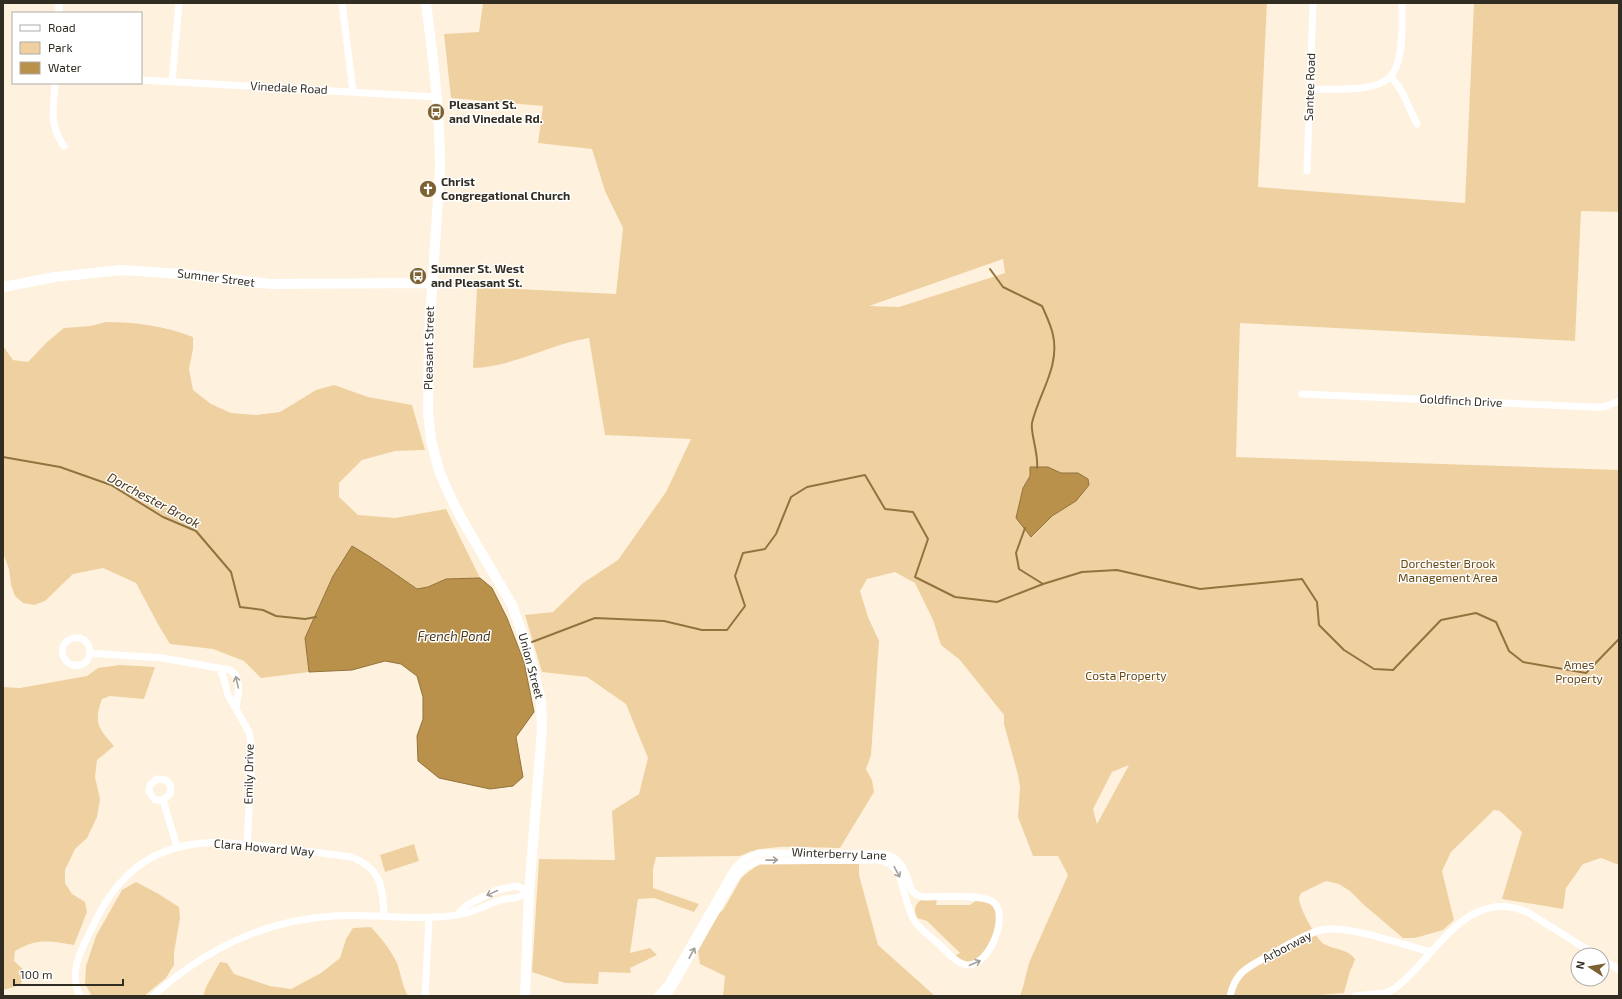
<svg xmlns="http://www.w3.org/2000/svg" width="1622" height="999" font-family="'Exo 2',sans-serif">
<style>
.green{fill:#efd1a1;fill-rule:evenodd}
.water{fill:#ba914a;stroke:#91733e}
.lines{fill:none;stroke-linecap:round;stroke-linejoin:round}
.stream{stroke:#91733e;stroke-width:2}
.street{stroke:#fff;stroke-width:7}
.secondary{stroke:#fff;stroke-width:10}
.oneway{stroke:#a3a09c}
.labels{text-anchor:middle;stroke-width:3;stroke-linejoin:round;paint-order:stroke}
.street-label{font-size:12px;fill:#322d23;stroke:#fff}
.poi-label{font-size:12px;font-weight:bold;fill:#322d23;stroke:#fff;text-anchor:start}
.park-label{font-size:12px;fill:#674a14;stroke:#fff}
.water-label{font-size:13px;font-style:italic;fill:#4a3819;stroke:#fff}
</style>
<rect width="100%" height="100%" fill="#fef2de"/>
<path class="green" d="M483,3h784l-9,184 207,16 9,-200h145v209l-38,-1 -6,130 -335,-18 -4,134 383,13v395l-18,-7 -18,6 -17,24 -3,21 -61,-10 20,-67 -22,-21 -6,-1 -43,42 -9,19 12,49 -11,10 -28,8h-12l-39,-33 -14,-14 -11,-7 -13,-3 -25,12c0,0 -2,4 -2,5 0,10 18,42 25,46 11,6 24,5 31,15l-2,6 -3,6 -6,22 -37,3h-287l3,-9 6,-24 39,-88 -10,-19h-25l-15,-39 2,-30 -2,-12 -14,-51v-9l-44,-55 -19,-15 -8,-25 -18,-37 -20,-11 -28,7 -7,12 8,26 11,24 -8,114 -5,14 6,11 2,12 -34,56c-30,0 -74,-6 -100,8l-84,1 -3,12v19l46,16 -5,8 -40,-14 -16,1 -8,54 20,-5 7,7 -27,13 1,5 -32,-1 -1,12 -33,-1 -33,-11 7,-113 76,1 -3,-49 27,-17 9,-36 -22,-54 -39,-27 -45,-5 -17,-57 28,-3 30,-29 35,-23 48,-68 25,-53 -86,-4 -16,-97c-39,6 -76,29 -116,30l4,-81 139,7 7,-66 -18,-37 -13,-42 -54,-6 5,-37 -92,-8 -7,-64 35,-2zM1003,259l2,14 -106,34 -30,-1zM1048,467l13,6h17l-2,28 -24,15 -20,21 -9,-49 7,-12zM1129,765l-32,59 -4,-15 19,-37z
M106,322c30,0 59,4 87,15v12l-4,20 4,21 18,14 20,9 25,2 24,-3 36,-22 18,-5 34,12 44,8 13,45 -30,1 -33,9 -23,23v14l19,18 37,3 51,-9 34,69 -34,1 -18,8 -11,2 -65,-43 -19,30 -28,62 4,34 -48,6 -17,-17 -31,-12 -43,-5 -11,-18 -23,-43 -33,-15 -30,6 -28,27 -11,4 -11,-2 -8,-7 -4,-11 -2,-16 -6,-16v-207l10,14 15,2 19,-20 17,-14 27,-2z
M120,665l35,2 -11,32 -34,-3 -8,3c-9,24 -3,30 12,47l-17,14 -2,17 5,22 -3,18 -10,21 -12,11 -10,21v13l7,11 13,8 2,10 -13,33c-26,-4 -36,-7 -59,6l-1,10 10,9 -3,15 -18,5v-303l17,1 67,-12 11,-8z
M414,844l5,17 -34,11 -5,-17z
M760,863l9,1h90v11l19,70 57,51h-212l2,-20 -25,-12 -2,-13 20,-37 5,-4 19,-33z
M136,882l21,11 22,14 1,11 -6,35v12l-8,13 -22,18h-52l-7,-12 1,-18 10,-30 26,-46z
M925,899h12l-1,6h34c10,-9 14,-4 25,1l4,13 -11,29 -11,13 -11,2 -11,-6 1,-2 4,-2 -33,-32 -10,-3c-4,-9 -2,-17 8,-19z
M371,927c10,11 20,23 26,36 4,11 5,22 11,33h-205l3,-9 14,-25 7,1 7,11 36,12 21,3 30,-16 19,-15 6,-19 7,-11z"/>
<path class="water" d="M1030,467h18l13,6h17l10,6 1,6 -13,16 -24,15 -21,21 -15,-19 7,-30 7,-12z
M352,546c23,13 43,28 65,43l11,-2 18,-8 34,-1 12,10 15,30 17,44 10,50 -18,25 7,40 -10,9 -23,3 -51,-11 -21,-17 -1,-25 6,-17v-22l-6,-21 -16,-12 -16,-3 -33,9 -43,2 -4,-34 28,-62z"/>
<g class="lines">
<path class="stream" d="M990,269l13,18 39,19c4,9 9,19 11,29 7,32 -14,58 -21,88 -2,9 7,32 5,45
M3,457l57,10 51,18 52,32 33,14 35,41 9,35 23,3 13,6 29,3 11,-2
M1025,528l-9,25 3,16 24,15
M532,642l63,-24 69,3 38,9h25l18,-24 -10,-30 8,-23 22,-4 11,-15 15,-37 16,-10 58,-12 20,34 28,3 15,27 -13,38 40,20 42,5 46,-18 39,-12 35,-2 83,19 102,-10 15,23 2,23 25,25 30,19 19,1 48,-50 35,-7 20,9 13,29 14,11 63,11 33,-34"/>
<path class="street" d="M342,3l11,89
M59,13v-10
M1391,76l11,16 15,32
M141,80l296,17
M172,82l7,-79
M55,83c-1,26 -7,40 9,63
M1310,89c21,0 66,4 81,-13 13,-16 11,-53 11,-73
M1307,171l6,-168
M1302,394l291,13h11l15,-6
M90,653c-1,-28 -41,-13 -23,9 10,7 21,3 23,-9l72,5 68,12c13,8 8,25 6,38
M219,669l4,7 5,19 21,37 2,12v31l-4,70
M163,800l7,-6 1,-8 -5,-6 -9,-1 -7,6 -1,7 6,8h8l14,47
M459,913l8,-8 30,-15 20,-4 12,6
M1602,959l17,11
M80,996c-12,-24 1,-46 12,-68 23,-50 55,-80 111,-85 22,-2 45,2 67,4 27,3 54,6 81,10 30,11 32,30 33,59
M153,996c52,-47 111,-76 181,-80 34,-2 69,3 103,1 10,0 27,-3 36,-6 9,-3 18,-8 28,-11 5,-2 9,-1 14,-2 5,-1 10,-4 14,-6
M425,996l4,-78
M657,996l11,-12 66,-115 9,-9 16,-7 126,1c19,5 21,22 27,37l5,4 7,2c14,0 59,-3 69,5 18,13 -6,71 -30,62 -9,-3 -16,-12 -23,-19 -8,-7 -21,-16 -26,-25 -8,-14 -10,-32 -15,-46 -6,-10 -14,-14 -25,-14l-115,1 -13,6 -10,10 -63,110 -6,9
M1230,996c6,-25 17,-28 38,-40 17,-9 34,-21 53,-26 26,-6 82,15 110,22
M1355,996l31,-3 8,-4c42,-31 72,-105 135,-76l67,42"/>
<path class="secondary" d="M426,3c7,55 14,109 14,165l-11,169 -1,75 3,28 8,31 10,23 11,22 52,89 17,47 12,49 1,29 -13,162 -4,104
M3,287l52,-10 67,-7 59,4 90,10 160,-1"/>
</g>
<defs><path id="oneway-shaft" d="M-6 0H5M1.5-3L5.5 0L1.5 3" fill="none" stroke-width="1.6" stroke-linecap="round" stroke-linejoin="round"/></defs>
<g class="oneway">
<use href="#oneway-shaft" transform="translate(237 682) rotate(-103)"/>
<use href="#oneway-shaft" transform="translate(772 860) rotate(-1)"/>
<use href="#oneway-shaft" transform="translate(897 872) rotate(62)"/>
<use href="#oneway-shaft" transform="translate(492 893) rotate(155)"/>
<use href="#oneway-shaft" transform="translate(692 953) rotate(-61)"/>
<use href="#oneway-shaft" transform="translate(975 963) rotate(-23)"/>
</g>
<defs>
<symbol id="bus-disc" viewBox="-11 -11 22 22"><circle r="9.5" fill="#7c6133" stroke="#fff"/><path d="M-5-6H5V4H4V6H2V4H-2V6H-4V4H-5ZM-3.5-4V0h7V-4ZM-3.5 1.2v1.5H-2V1.2ZM2 1.2v1.5H3.5V1.2Z" fill="#fff"/></symbol>
<symbol id="church-disc" viewBox="-11 -11 22 22"><circle r="9.5" fill="#7c6133" stroke="#fff"/><path d="M-1.2-6h2.4v3.5h3.3v2.4h-3.3V6h-2.4V-.1h-3.3v-2.4h3.3Z" fill="#fff"/></symbol>
</defs>
<g fill-rule="evenodd">
<use href="#bus-disc" x="426" y="102" width="20" height="20"/>
<use href="#church-disc" x="418" y="179" width="20" height="20"/>
<use href="#bus-disc" x="408" y="266" width="20" height="20"/>
</g>
<g class="labels">
<g class="street-label">
<text transform="translate(1310 87) rotate(-88)" y="4">Santee Road</text>
<text transform="translate(289 88) rotate(3)" y="4">Vinedale Road</text>
<text transform="translate(216 278) rotate(7)" y="4">Sumner Street</text>
<text transform="translate(429 348) rotate(-89)" y="4">Pleasant Street</text>
<text transform="translate(1461 401) rotate(3)" y="4">Goldfinch Drive</text>
<text transform="translate(531 666) rotate(75)" y="4">Union Street</text>
<text transform="translate(249 774) rotate(-89)" y="4">Emily Drive</text>
<text transform="translate(264 848) rotate(5)" y="4">Clara Howard Way</text>
<text transform="translate(839 854) rotate(2)" y="4">Winterberry Lane</text>
<text transform="translate(1287 947) rotate(-28)" y="4">Arborway</text>
</g>
<g class="poi-label">
<text x="449" y="109">Pleasant St.<tspan x="449" dy="14">and Vinedale Rd.</tspan></text>
<text x="441" y="186">Christ<tspan x="441" dy="14">Congregational Church</tspan></text>
<text x="431" y="273">Sumner St. West<tspan x="431" dy="14">and Pleasant St.</tspan></text>
</g>
<g class="park-label">
<text x="1448" y="568">Dorchester Brook<tspan x="1448" dy="14">Management Area</tspan></text>
<text x="1579" y="669">Ames<tspan x="1579" dy="14">Property</tspan></text>
<text x="1126" y="680">Costa Property</text>
</g>
<g class="water-label">
<text transform="translate(154 500) rotate(28)" y="5">Dorchester Brook</text>
<text x="454" y="641">French Pond</text>
</g>
</g>
<rect width="1622" height="999" fill="none" stroke="#322d23" stroke-width="8"/>
<rect x="12" y="12" width="130" height="72" fill="#ffffff" stroke="#adaba7"/>
<rect x="20" y="25" width="20" height="6" fill="#ffffff" stroke="#adaba7"/>
<text x="48" y="32" font-size="12" fill="#322d23">Road</text>
<rect x="20" y="42" width="20" height="12" fill="#efd1a1" stroke="#adaba7"/>
<text x="48" y="52" font-size="12" fill="#322d23">Park</text>
<rect x="20" y="62" width="20" height="12" fill="#ba914a" stroke="#adaba7"/>
<text x="48" y="72" font-size="12" fill="#322d23">Water</text>
<g transform="translate(1590 967) rotate(282)"><circle r="19" fill="#ffffff" stroke="#adaba7"/>
<path d="M0-3L7 15L0 10L-7 15Z" fill="#7c6133"/>
<text y="-6" font-size="11" font-weight="bold" text-anchor="middle" fill="#322d23">N</text>
</g>
<path d="M14 979v6h109v-6" fill="none" stroke="#322d23" stroke-width="2"/>
<text x="20" y="979" font-size="12" fill="#322d23" stroke="#ffffff" stroke-width="3" paint-order="stroke">100 m</text>
</svg>
